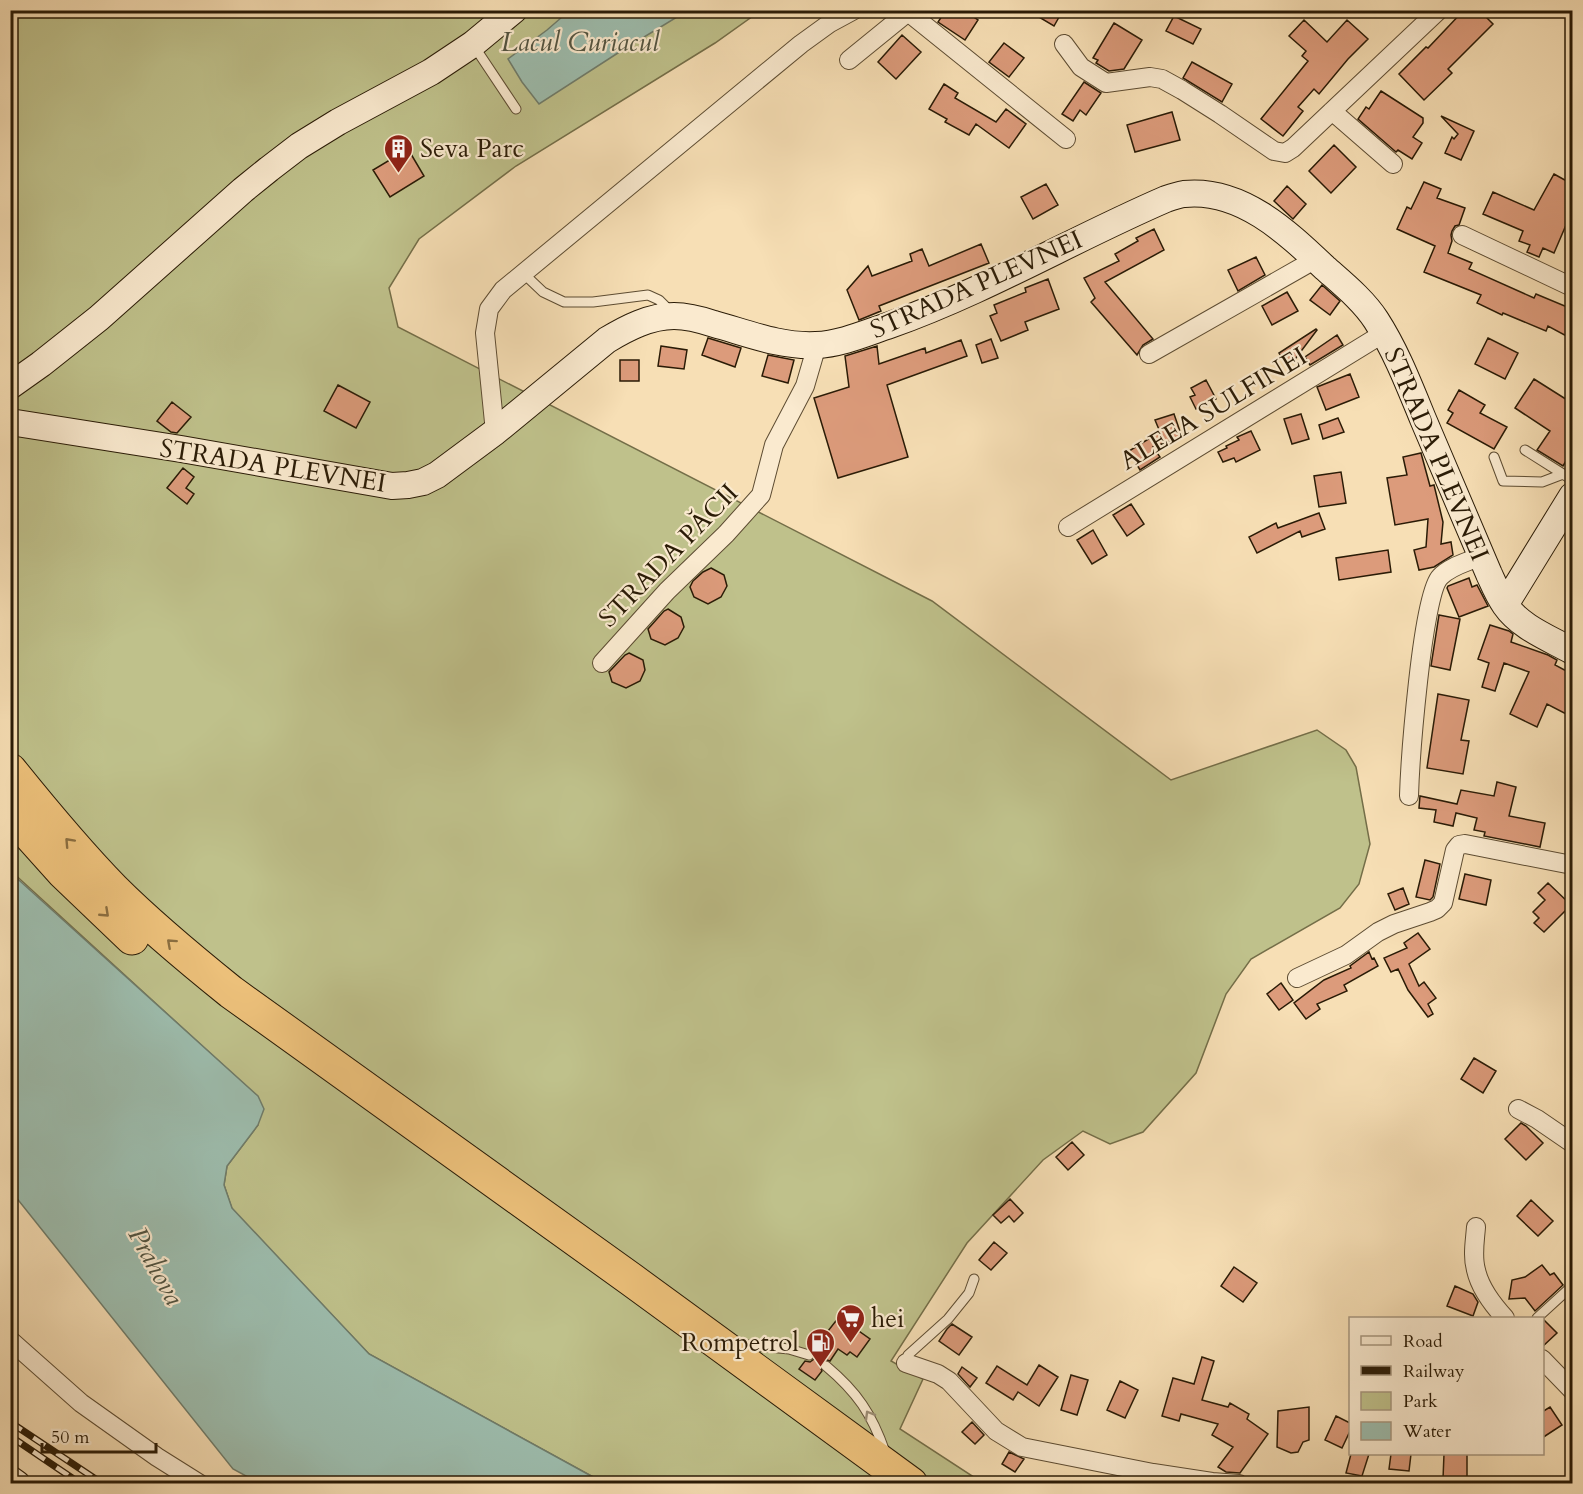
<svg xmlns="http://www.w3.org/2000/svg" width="1583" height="1494" font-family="Cardo,serif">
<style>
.green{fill:#bfc18b;stroke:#746e48;stroke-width:1.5}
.water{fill:#9dbdae;stroke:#6f7c6b;stroke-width:1.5}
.building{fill:#dc9b7b;stroke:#2a1b06;stroke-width:1.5}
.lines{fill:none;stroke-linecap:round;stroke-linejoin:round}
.lane-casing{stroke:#5d4c32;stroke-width:11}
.street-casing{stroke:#5d4c32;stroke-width:20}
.secondary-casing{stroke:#2a1b06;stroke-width:28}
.highway-casing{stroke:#2a1b06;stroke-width:35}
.lane{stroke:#faeacf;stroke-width:9}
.street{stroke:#faeacf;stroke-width:18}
.secondary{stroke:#faeacf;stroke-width:26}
.highway{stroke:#ecc07a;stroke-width:33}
.rail-casing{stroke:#2a1b06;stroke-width:7}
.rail{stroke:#faeacf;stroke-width:4.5;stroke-dasharray:14;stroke-linecap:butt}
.oneway{stroke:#8b6e40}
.oneway2{stroke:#9c8d75}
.labels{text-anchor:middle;stroke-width:4.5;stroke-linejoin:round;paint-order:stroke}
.poi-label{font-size:26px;fill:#2a1b06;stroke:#faeacf;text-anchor:start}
.street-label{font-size:26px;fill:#2a1b06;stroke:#faeacf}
.water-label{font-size:27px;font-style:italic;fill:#525441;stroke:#faeacf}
</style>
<rect width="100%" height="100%" fill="#f7dfb5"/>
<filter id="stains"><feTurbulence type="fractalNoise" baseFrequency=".00333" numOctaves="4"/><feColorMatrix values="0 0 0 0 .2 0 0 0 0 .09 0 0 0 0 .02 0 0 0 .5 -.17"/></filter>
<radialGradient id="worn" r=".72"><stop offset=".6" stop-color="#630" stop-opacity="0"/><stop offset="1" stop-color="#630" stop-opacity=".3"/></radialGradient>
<path class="green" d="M10,11h750l-45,32 -199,123 -97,73 -30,49 9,39 534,274 239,179 146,-50 29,20 10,17 14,77 -11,40 -19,24 -89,51 -25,35 -30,79 -53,59 -33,12 -27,-13 -40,29 -76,83 -76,118 32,18 -23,50 83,54h-379l-235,-129 -137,-145 -8,-24 3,-19 31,-41v-28l-247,-226z"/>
<path class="water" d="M569,11v-1l118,1 -66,40 -82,53 -17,-22 -14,-23 39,-29z
M10,872l248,224 6,13 -6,16 -31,41 -3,19 8,23 137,146 235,129 -343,1 -28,-15 -222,-278z"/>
<path class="building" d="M946,10h17l15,10 -13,20 -27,-18z
M1027,10h36l-9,16z
M1464,10h15l14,14 -45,45 4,4 -28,27 -25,-26 27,-27 2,1z
M1174,16l27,13 -8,15 -27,-13z
M1304,20l23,22 20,-22 21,19 -20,20 -29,35 -5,-5 -16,18 5,4 -20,25 -22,-17 47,-58 -6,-5 4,-5 -17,-15z
M1114,23l28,17 -18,29 -15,2 -13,-8 2,-3 -5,-2z
M902,35l19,17 -25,27 -18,-17z
M1004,43l20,15 -15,19 -20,-15z
M1192,62l40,22 -10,18 -39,-24z
M1084,82l17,11 -15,22 -6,-5 -7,11 -11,-7z
M944,84l14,9 -3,5 41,24 10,-13 20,15 -17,24 -33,-24 -7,11 -24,-13 2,-3 -18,-10z
M1381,91l42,27v5l-10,14 9,6 -10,16 -14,-9 -2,2 -38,-33 8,-12 3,2z
M1172,112l8,28 -45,12 -8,-27z
M1441,116l33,15 -13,29 -16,-7 7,-16 2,2 4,-5z
M1334,145l22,22 -25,26 -22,-22z
M408,149l16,27 -34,21 -17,-27z
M1554,174l18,10v27l-18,42 -11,-5 -4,9 -12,-5 3,-7 -11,-4 4,-10 -40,-17 10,-22 41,18z
M1424,182l17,7 -4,9 28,10 -6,17 -4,1 -3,5 -1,4 1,6 -4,12 24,10 -3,6 65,29 2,-4 36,15v30l-24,-13 -2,5 -43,-18 -1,2 -25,-12 4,-8 -57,-23 11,-26 -38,-17 10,-22 4,2z
M1046,184l12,21 -25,14 -12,-22z
M1287,186l19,18 -13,15 -19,-18z
M1154,229l10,21 -59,32 48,57 -10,6 -6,10 -46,-53 4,-4 -11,-20 35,-17 -4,-7 23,-13 -2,-3z
M981,244l8,19 -110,43 2,5 -22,9 -12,-30 21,-24 4,10 40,-15 -2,-7 12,-5 7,17z
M1256,257l9,18 -27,16 -10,-21z
M1048,279l11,30 -34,13 3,8 -27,11 -11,-25 7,-3 -3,-8 32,-13 -1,-4z
M1322,285l18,16 -10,14 -20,-15z
M1287,292l11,19 -26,14 -10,-19z
M1316,329l1,1 -21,28 -10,7 -7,-12z
M1337,335l6,10 -33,20 -5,-8z
M708,338l33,10 -6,19 -33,-12z
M1488,338l30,15 -13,26 -30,-15z
M991,339l7,19 -16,5 -6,-18z
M961,340l6,16 -80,29 21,72 -70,21 -24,-80 35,-11 -4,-31 32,-10 2,18 46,-16 1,5z
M661,346l26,4 -3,19 -26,-3z
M768,355l26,5 -6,23 -26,-7z
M620,360h19v21h-19z
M1350,374l9,23 -33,13 -9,-23z
M1534,379l38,24v27l-4,8 4,3v10l-9,15 -26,-16 13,-19 -35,-23z
M1206,380l10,19 -20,10 -6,-12 5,-2 -4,-7z
M338,385l32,17 -14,26 -32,-17z
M1459,390l26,15 -5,8 27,14 -13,22 -47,-26 6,-10 -5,-3z
M172,402l19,15 -14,16 -6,-1 -14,-11z
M1174,414l8,23 -29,10 7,10 -20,13 -11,-19 31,-19 -5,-12z
M1301,414l8,25 -17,5 -8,-25z
M1338,418l6,14 -21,7 -4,-14z
M1251,431l9,19 -24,12 -2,-4 -11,4 -5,-10 9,-4 -1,-2 13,-6 -2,-3z
M1421,453l9,33 4,-1 9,37 -2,22 10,-2 2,13 -19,12 -15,3 -5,-20 12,-3 2,-28 -33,6 -8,-47 20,-3 -4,-18z
M183,468l11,9 -8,11 8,6 -7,10 -20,-16z
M1341,472l5,31 -27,4 -5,-31z
M1131,504l13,20 -17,12 -14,-21z
M1319,513l6,16 -23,8 -2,-6 -43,22 -8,-16 27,-14 2,5z
M1093,530l14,25 -15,9 -15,-24z
M1388,550l3,22 -52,8 -3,-22z
M711,568l13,7 3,11 -6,11 -13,7 -14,-7 -4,-10 3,-6 10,-9z
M1469,578l3,9 5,-2 11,21 -29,11 -12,-29 1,-2z
M668,609l13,8 3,10 -6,11 -13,7 -14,-6 -3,-10 16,-18z
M1439,615l21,4 -10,51 -19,-4z
M1490,625l19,6 4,3 -2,8 37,13 9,5 -2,5 17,9v43l-25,-13 -10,23 -27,-13 19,-42 -25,-9 -9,28 -13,-4 7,-24 -11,-4z
M629,653l14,7 2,10 -5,11 -14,7 -14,-6 -3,-10 16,-17z
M1438,694l31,6 -8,40 8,1 -6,33 -36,-6z
M1497,782l19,5 -7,29 36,7 -5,24 -56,-11 1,-4 -11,-2 3,-12 -21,-5 -3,13 -19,-4 2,-12 -17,-2 1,-12 37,8 4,-14 33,6z
M1425,860l15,4 -7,33 -3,3 -14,-3z
M1465,874l26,6 -5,25 -27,-6z
M1548,883l23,22 -27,27 -10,-9 5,-5 -6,-6 12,-12 -7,-7z
M1403,888l6,16 -14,6 -7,-16z
M1418,933l12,16 -21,15 10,22 5,-4 12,16 -8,6 5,10 -5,3 -20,-27 -10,-21 -7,3 -7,-14 23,-10 -3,-5z
M1369,952l3,7 2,-1 4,8 -34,19 3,6 -30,13 3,5 -14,10 -12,-16 30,-23 27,-12 -1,-2z
M1281,983l12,17 -14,10 -12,-16z
M1474,1058l22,13 -13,22 -22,-14z
M1521,1123l5,3 17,17 -17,17 -21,-21z
M1072,1142l12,13 -16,15 -12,-13z
M1010,1199l13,14 -9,9 -5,-6 -8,7 -8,-8z
M1531,1200l22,21 -15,15 -21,-20z
M994,1242l13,11 -16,17 -12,-10z
M1542,1265l8,10 4,-2 9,12 -28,26 -10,-13 -16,1 3,-19 13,-3z
M1234,1267l23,16 -14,19 -22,-16z
M1455,1286l18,8 5,8 -5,14 -26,-10z
M839,1317l31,22 -13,18 -7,-5 -3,3 -9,-6 -8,12 -6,-2 -3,2 -2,4 3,6 -7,9 -16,-11 6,-8 5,1 4,-3 2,-5 -3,-4z
M1544,1320l13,13 -15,14v-25z
M952,1324l20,13 -13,18 -20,-14 8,-12z
M1202,1357l12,4 -12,39 26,7 2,-4 19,11 -2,5 21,15 -28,39 -14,-1 -8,-5 15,-20 -21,-12 6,-11 -37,-10 -2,7 -17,-5 11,-38 21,6z
M1039,1365l19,12 -19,29 -21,-14 -5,8 -27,-17 11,-17 30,19z
M962,1367l15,11 -7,9 -12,-13z
M1071,1375l17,5 -11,35 -16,-5z
M1120,1381l18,9 -13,28 -18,-8z
M1309,1407v33l-6,2 -5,10 -7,1 -14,-6 1,-36z
M1550,1407l12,18 -20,13v-26z
M1336,1416l14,7v8l-8,17 -17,-8z
M972,1422l12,13 -9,9 -13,-12z
M1009,1452l15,7 -9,13 -13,-8z
M1351,1454h18l-7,22 -16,-3z
M1391,1454h20l-2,17 -20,-2z
M1444,1454h23v26l-24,-1z"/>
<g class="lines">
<defs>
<path id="lane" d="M474,46l42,63
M523,273l20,19 21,10h29l55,-7 11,5 11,11
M1525,450l38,24
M1494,457l9,24 39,1 21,-8 9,6
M1537,1318l35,-32
M738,1344l51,5 20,6
M906,1363l2,-8 40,-36 21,-26 5,-14
M826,1366c31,26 46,48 59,86"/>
<path id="street" d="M910,10l-2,2 158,127
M1064,44l17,23 25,16 44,-6 12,2 20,11 38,24 54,37 11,2 8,-5 146,-138
M849,60l59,-48
M1332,111l61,53
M1462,235l110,52
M1149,354l167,-95
M495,432l-10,-99 4,-24 14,-19 298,-246 29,-21 24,-13
M1068,527l316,-194
M602,663l65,-72 59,-57 35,-39 13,-50 31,-59 12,-41
M1409,796c1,-33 13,-201 31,-219 10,-11 28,-15 41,-21
M1297,978l49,-23 32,-23 16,-8 36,-12 7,-3 6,-6 12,-53 4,-5 6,-1 107,21
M1518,1109l19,10 35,24
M1476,1227c-1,14 -4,29 0,43 4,18 17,35 29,48
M10,1340l71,63 76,54 43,27
M1542,1359l30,31
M906,1363l32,11 11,7 47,50 26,16 131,26 59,9 27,2"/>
<path id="secondary" d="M10,386l31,-22 58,-46 144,-128 26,-21 30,-23 39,-24 93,-50 42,-28 41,-34
M10,422l171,27 211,37 16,-1 15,-3 14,-7 58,-43 112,-92c20,-12 43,-24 67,-24 13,0 28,4 40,8 33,9 67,23 102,21 25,-1 50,-12 74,-20 96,-34 183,-86 276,-126 6,-2 12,-4 18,-5 57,-6 103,38 141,74 18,16 38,32 51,52 20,31 33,65 47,99 22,52 44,104 66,155 5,11 9,21 16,31 15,22 44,33 67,46
M1505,605l67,-109
M10,1479l7,5"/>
<path id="highway" d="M10,770c33,41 66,81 103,119 37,37 77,70 118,103l401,288 279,204
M10,813l53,59 69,66"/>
</defs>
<use href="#lane" class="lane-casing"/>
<use href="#street" class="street-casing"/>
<use href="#secondary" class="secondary-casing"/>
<use href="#highway" class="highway-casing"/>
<use href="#lane" class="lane"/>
<use href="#street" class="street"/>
<use href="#secondary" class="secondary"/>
<use href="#highway" class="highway"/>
<defs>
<path id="rail" d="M10,1422l93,62
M10,1436l71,48"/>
</defs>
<use href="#rail" class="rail-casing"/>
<use href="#rail" class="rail"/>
</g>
<defs><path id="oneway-chevron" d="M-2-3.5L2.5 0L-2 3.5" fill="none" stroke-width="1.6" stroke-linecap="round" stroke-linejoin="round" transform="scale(1.5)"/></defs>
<g class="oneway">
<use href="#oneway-chevron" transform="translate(69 842) rotate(-133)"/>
<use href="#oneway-chevron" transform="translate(105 913) rotate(43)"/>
<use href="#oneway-chevron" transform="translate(171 943) rotate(-138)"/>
</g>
<use class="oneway2" href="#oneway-chevron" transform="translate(869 1415) rotate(-120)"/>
<defs>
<symbol id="building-pin" viewBox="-11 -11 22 30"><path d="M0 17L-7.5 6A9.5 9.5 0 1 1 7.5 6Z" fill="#8f2418" stroke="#faeacf"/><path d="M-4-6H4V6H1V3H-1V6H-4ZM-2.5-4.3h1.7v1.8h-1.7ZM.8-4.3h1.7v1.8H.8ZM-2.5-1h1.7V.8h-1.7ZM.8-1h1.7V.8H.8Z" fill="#fff"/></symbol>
<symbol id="supermarket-pin" viewBox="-11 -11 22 30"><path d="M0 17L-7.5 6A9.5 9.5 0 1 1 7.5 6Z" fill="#8f2418" stroke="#faeacf"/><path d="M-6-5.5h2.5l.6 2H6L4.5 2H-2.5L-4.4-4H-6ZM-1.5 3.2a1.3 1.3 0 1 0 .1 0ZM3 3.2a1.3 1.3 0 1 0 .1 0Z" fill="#fff"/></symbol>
<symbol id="fuel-pin" viewBox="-11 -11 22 30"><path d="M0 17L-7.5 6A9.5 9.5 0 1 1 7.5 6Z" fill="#8f2418" stroke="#faeacf"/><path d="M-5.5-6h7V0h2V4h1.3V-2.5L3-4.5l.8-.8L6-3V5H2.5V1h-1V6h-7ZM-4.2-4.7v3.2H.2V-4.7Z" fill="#fff"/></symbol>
</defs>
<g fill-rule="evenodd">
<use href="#building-pin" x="382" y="132" width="33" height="45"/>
<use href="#supermarket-pin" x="834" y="1302" width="33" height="45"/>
<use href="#fuel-pin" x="804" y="1326" width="33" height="45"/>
</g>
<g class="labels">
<g class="poi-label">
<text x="420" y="157">Seva Parc</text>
<text x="871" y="1327">hei</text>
<text x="799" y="1351" text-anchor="end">Rompetrol</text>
</g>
<g class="street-label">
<text transform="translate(976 284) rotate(-24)" y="9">STRADA PLEVNEI</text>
<text transform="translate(1213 408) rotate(-31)" y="9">ALEEA SULFINEI</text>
<text transform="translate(1437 454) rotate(67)" y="9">STRADA PLEVNEI</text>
<text transform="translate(273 465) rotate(9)" y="9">STRADA PLEVNEI</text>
<text transform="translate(668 555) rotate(-46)" y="9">STRADA PĂCII</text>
</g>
<g class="water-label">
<text x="580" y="51">Lacul Curiacul</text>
<text transform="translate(156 1266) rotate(61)" y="9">Prahova</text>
</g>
</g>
<rect width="1583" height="1494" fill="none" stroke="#f7dfb5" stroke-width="36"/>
<rect x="12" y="12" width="1559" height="1470" fill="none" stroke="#2a1b06" stroke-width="3"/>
<rect x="18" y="18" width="1547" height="1458" fill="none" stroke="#2a1b06" stroke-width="1.5"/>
<rect x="1349" y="1317" width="195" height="138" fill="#faeacf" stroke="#a7977f" stroke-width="1.5"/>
<rect x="1361" y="1336" width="30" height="9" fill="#faeacf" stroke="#a7977f" stroke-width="1.5"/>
<text x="1403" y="1347" font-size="18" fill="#2a1b06">Road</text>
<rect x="1361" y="1366" width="30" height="9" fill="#2a1b06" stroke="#a7977f" stroke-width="1.5"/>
<text x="1403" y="1377" font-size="18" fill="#2a1b06">Railway</text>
<rect x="1361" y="1392" width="30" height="18" fill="#bfc18b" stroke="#a7977f" stroke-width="1.5"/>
<text x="1403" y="1407" font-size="18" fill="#2a1b06">Park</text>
<rect x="1361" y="1422" width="30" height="18" fill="#9dbdae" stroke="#a7977f" stroke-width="1.5"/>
<text x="1403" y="1437" font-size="18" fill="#2a1b06">Water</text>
<path d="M42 1443v9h114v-9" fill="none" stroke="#2a1b06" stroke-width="3"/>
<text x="51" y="1443" font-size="18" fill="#2a1b06" stroke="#faeacf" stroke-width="4.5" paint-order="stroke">50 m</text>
<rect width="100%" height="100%" filter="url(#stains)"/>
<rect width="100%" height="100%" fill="url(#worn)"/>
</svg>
